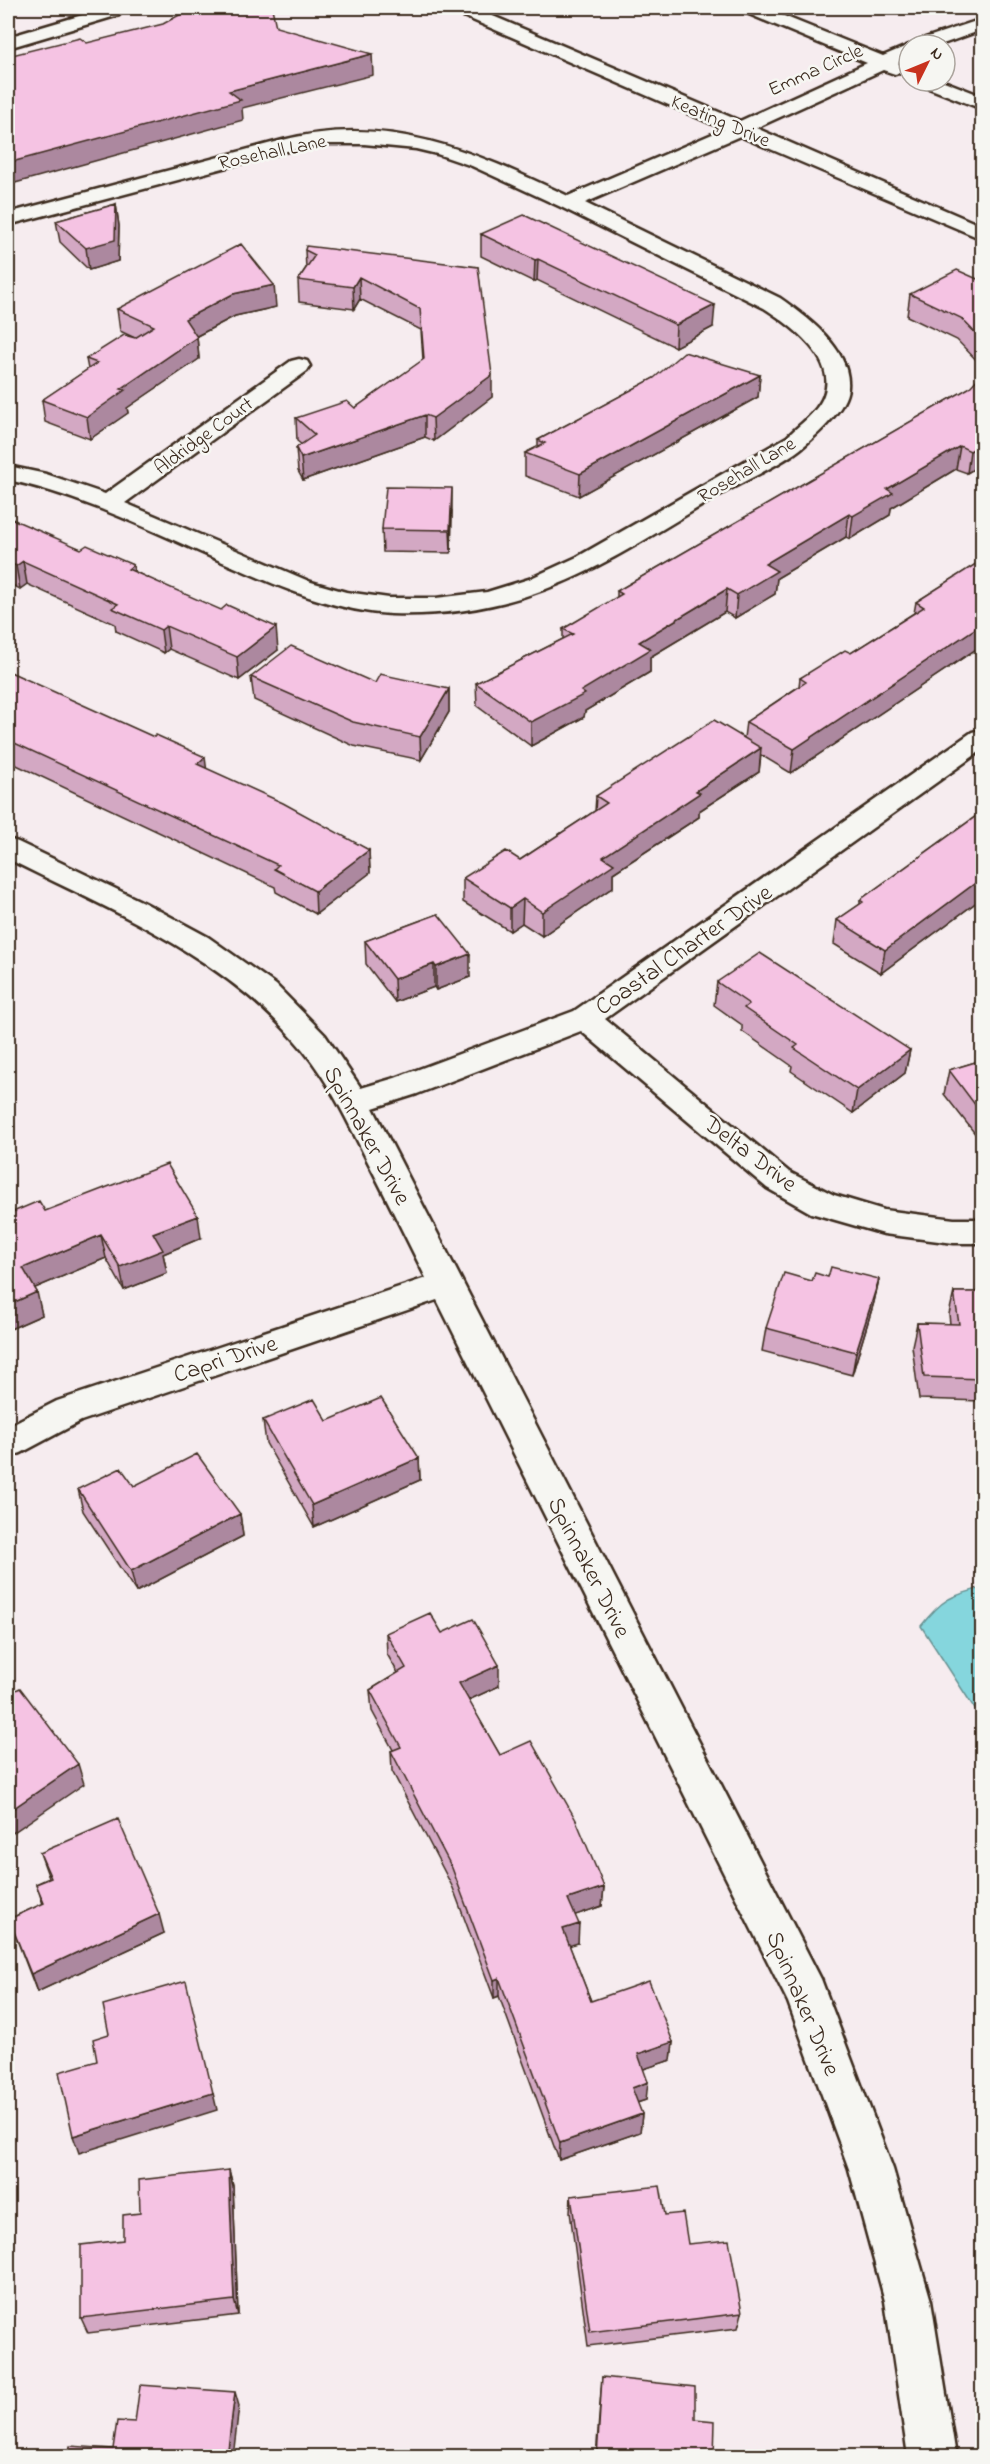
<svg xmlns="http://www.w3.org/2000/svg" width="990" height="2464" font-family="'Indie Flower',sans-serif">
<style>
.water{fill:#85d6dd;stroke:#679191;stroke-width:1.5}
.lines{fill:none;stroke-linecap:round;stroke-linejoin:round}
.minor-casing{stroke:#3b2a1e;stroke-width:5}
.minor{fill:#f6f6f2;fill-rule:evenodd}
.wall{fill:#d3a8c3;stroke:#3b2a1e;stroke-width:1.5}
.shaded-wall{fill:#ac889f;stroke:#3b2a1e;stroke-width:1.5}
.building{fill:#f5c3e3;stroke:#3b2a1e;stroke-width:1.5}
.labels{text-anchor:middle;stroke-width:5;stroke-linejoin:round;paint-order:stroke}
.far-street-label{font-size:20px;fill:#3b2a1e;stroke:#f6f6f2}
.street-label{font-size:24px;fill:#3b2a1e;stroke:#f6f6f2}
</style>
<rect width="100%" height="100%" fill="#f6ecef"/>
<filter id="ink" filterUnits="userSpaceOnUse"><feTurbulence type="fractalNoise" baseFrequency=".0167" numOctaves="2"/><feDisplacementMap in="SourceGraphic" scale="12" xChannelSelector="R" yChannelSelector="G"/><feConvolveMatrix kernelMatrix="1 2 1 2 8 2 1 2 1" color-interpolation-filters="sRGB"/></filter>
<g filter="url(#ink)">
<path class="water" d="M982,1588v132l-61,-94c21,-27 29,-30 61,-38z"/>
<g class="lines">
<defs>
<path id="minor" d="M106,8h14l2,3 -3,4 -111,33v-11z
M451,8h23l266,113 127,-58 -123,-51 -3,-4h23l119,48 26,-11v13l-11,5 6,5 -2,4 -7,2 -12,-4 -127,58 226,98v13l-242,-103 -155,67 195,95c27,19 71,51 68,89 -1,21 -28,45 -43,58 -19,17 -59,35 -82,48 -57,33 -115,73 -177,96 -49,19 -103,27 -155,25 -54,-3 -104,-24 -152,-45 -75,-32 -151,-72 -231,-89v-14l38,8 59,20 186,-133 8,-2 8,2 3,5 -3,5 -182,132 186,79 35,10 43,6h47l51,-6 42,-13 48,-22 210,-120c12,-12 31,-25 37,-42 14,-36 -35,-71 -60,-87l-203,-101 -89,-41 -35,-12 -21,-5 -52,-5h-38l-35,6 -283,75v-12l275,-73c107,-27 191,12 285,56l156,-67 -270,-117z
M982,19v11l-42,15h-27l3,-4z
M919,81h25l38,15v13l-61,-24z
M982,730v20l-377,269 184,153 45,23 50,15 70,9h28v24h-28l-70,-9 -73,-21 -44,-25 -186,-157 -164,63 -44,14 448,871 72,190 38,132 25,155h-48l-23,-155 -36,-132 -61,-167 -351,-702 -356,121 -60,32 -13,4v-31l49,-25 369,-123c-20,-40 -39,-79 -59,-118 -19,-38 -37,-77 -64,-110 -76,-93 -191,-139 -295,-191v-20l10,3 127,61 63,34 68,48 49,50 36,53 34,-10 179,-67 398,-279z"/>
</defs>
<use href="#minor" class="minor-casing"/>
<use href="#minor" class="minor"/>
</g>
<path class="wall" d="M116,204l3,22 -1,35 -29,9 -29,-28 -4,-21z
M481,234l232,93 -38,20 -138,-67 -3,2 -53,-26z
M305,250l173,17 14,130 -58,44 -9,-4 -122,43 -5,-9 -2,-23 6,-3 -5,-4 -1,-23 59,-10 68,-48 -2,-30 -61,-31 -6,10 -55,-7 -1,-22 8,-12z
M982,281v85l-25,-26 -50,-24 3,-22z
M276,307l-41,9 -38,20 2,23 -72,49 1,5 -38,26 -45,-17 -3,-22 46,-31 -2,-10 49,-21 -15,-7 -3,-22z
M760,375l-2,22 -179,99 -54,-20v-23l13,-6v-7l116,-62z
M969,388l13,76 -15,9 -11,-4 -65,39 -1,7 -40,24 -4,-2 -69,41 -2,16 -40,24 -10,-6 -75,45v15l-65,39 -1,6 -53,29 -54,-40 -1,-23 87,-44v-10l54,-31v-7z
M452,511l-1,42 -68,-1 -1,-23z
M8,522l73,27 52,16 1,6 144,79 -39,30 -70,-31 -5,4 -48,-22 -1,-7 -88,-40 -7,5 -12,-6z
M982,560v85l-191,128 -30,-18 -2,17 -60,39v6l-86,56v14l-71,49 -20,-13 -12,8 -47,-29v-24l57,-18 75,-49 1,-15 148,-58 2,-16 53,-36 1,-8 51,-25 63,-40 2,-11z
M8,671l361,179 1,23 -54,41 -40,-22 -1,-5 -267,-126z
M251,677l124,6 74,6v23l-28,48 -67,-14 -100,-46z
M982,808v90l-101,75 -47,-29 3,-24 23,-16v-4l120,-87 1,-4z
M438,914l32,63 -34,13 -2,-3 -39,15 -29,-38 -1,-23z
M717,982l193,68 -5,23 -52,40 -62,-42 1,-5 -50,-35v-6l-28,-20z
M982,1060v80h-2l-36,-46 5,-24z
M45,1211l156,27 -38,16 4,19 -43,17 -18,-32 -71,30 7,27 -34,15v-116z
M828,1277l51,2 -5,23 -22,73 -90,-24 4,-23z
M954,1292h28v109l-63,-2 -7,-53 5,-23 33,1 -1,-10z
M263,1420l64,1 92,37 1,22 -106,47 -48,-84z
M134,1486l106,28 3,22 -107,56 -53,-81 -5,-22z
M386,1633h56l57,53 -31,14 32,55 104,132 -2,19 -27,9 3,28 -9,2 22,56 82,41 -2,18 -28,9 3,31 -9,3 5,11 -2,18 -81,28 -60,-164 -5,2 -41,-110 -61,-117 -1,-20 2,-1 -21,-39 -2,-21 28,-17 -11,-19z
M40,1853l124,80 -127,59 -28,-73 34,-15 -7,-20 13,-6z
M229,2170l4,16 5,129 -150,18 -7,-15 42,-78 17,-27z
M571,2196l94,19 77,98 -4,15 -150,18 -18,-134z
M602,2377l93,42 19,38h-118z"/>
<path class="shaded-wall" d="M891,8h15l-16,6z
M372,54l1,21 -131,33 1,12 -235,65v-22l221,-72z
M116,204l3,22 -1,35 -29,9 -3,-22z
M538,259l-1,21 -3,2 1,-22z
M359,277l1,22 -6,10 -1,-22z
M274,285l2,22 -41,9 -48,25 -2,-22 48,-25z
M715,305l-2,22 -38,20 1,-22z
M197,337l2,22 -72,49 1,5 -38,26 -3,-22 34,-28z
M492,375v22l-58,44 -1,-23z
M760,375l-2,22 -179,99 1,-22z
M425,415v22l-122,43 -2,-22z
M982,444v20l-15,9 3,-22z
M960,446l-4,23 -65,39 -1,7 -40,24 3,-23 34,-27z
M452,488v23l-1,42 -1,-23z
M849,514l-3,23 -69,41 -2,16 -40,24 2,-23 28,-31z
M23,561l4,23 -7,5 -4,-23z
M133,565l4,23 -9,-19z
M727,589l-2,23 -75,45v15l-65,39 -1,6 -53,29v-24l50,-31 58,-49z
M982,624v21l-191,128 3,-24z
M166,626l3,23 -5,4 -3,-23z
M276,627l2,23 -39,30 -2,-23z
M449,689v23l-28,48 -1,-23z
M761,748l-2,24 -60,39v6l-86,56v14l-71,49v-24l61,-55 93,-66z
M205,757l3,23 -11,-16z
M369,850l1,23 -54,41 -1,-23z
M982,878v20l-101,75 4,-23z
M523,899l-1,24 -12,8v-23z
M470,954v23l-34,13v-23z
M434,964v23l-39,15 -1,-23z
M910,1050l-5,23 -52,40 4,-23z
M982,1128v12h-2z
M198,1216l3,22 -38,16 4,19 -43,17 -4,-23 33,-34z
M101,1235l5,23 -78,33 -5,-23z
M879,1279l-5,23 -22,73 4,-23z
M37,1292l5,23 -34,15v-25z
M419,1458l1,22 -106,47 -2,-22z
M240,1514l3,22 -107,56 -5,-21z
M499,1665v21l-39,18 -1,-21z
M78,1764l6,20 -76,52v-24z
M604,1887l-2,19 -35,12 1,-19z
M159,1914l5,19 -127,59 -6,-18z
M579,1924l-1,19 -16,5 1,-19z
M499,1978v18l-5,2v-18z
M673,2042l-2,18 -36,12 3,-18z
M648,2082l-2,18 -16,5 2,-17z
M213,2093l4,17 -138,43 -6,-17z
M642,2114l-2,18 -81,28 1,-17z
M229,2170l4,16 5,129 -4,-15z
M235,2392l4,14 -6,51h-6z"/>
<path class="building" d="M192,8h80l4,19 96,27 -143,37 12,9 -233,63v-107l72,-18 7,5 76,-19z
M116,204l-1,36 -29,8 -30,-27z
M524,215l191,90 -39,20 -138,-66 -3,1 -54,-26z
M241,244l33,41 -41,9 -48,25 12,18 -76,52 4,1 -38,27 -45,-17 55,-37 -11,-4 38,-24 11,3 19,-12 -37,-17z
M306,246l172,21 14,108 -59,43 -8,-3 -124,43 -5,-10 19,-13 -19,-17 51,-17 8,7 69,-49 -4,-50 -61,-32 -6,10 -55,-7 17,-25 -10,-5z
M957,270l25,11v59l-21,-22 -51,-24z
M684,352l76,23 -180,99 -55,-21 20,-10 -7,-3 116,-62z
M982,374v70l-12,7 -10,-5 -73,43 6,4 -40,23 -4,-2 -84,50 12,7 -40,24 -10,-6 -88,53 12,7 -70,42 4,3 -54,28 -55,-39 97,-49 -10,-5 59,-35 -5,-3 352,-203z
M386,487l66,1 -2,42 -68,-1z
M12,519l69,30 6,-4 46,20 -5,4 93,41 6,-5 49,22 -39,30 -71,-31 -5,4 -49,-22 6,-4 -95,-43 -7,5 -8,-4v-40z
M982,560v64l-188,125 -48,-27 60,-40 -6,-4 45,-28 6,3 73,-46 -8,-5z
M291,646l84,37 5,-9 69,15 -29,48 -67,-15 -102,-45z
M8,671l146,66 2,-2 49,22 -8,7 86,39 86,47 -54,41 -41,-22 4,-4 -270,-125z
M714,720l47,28 -65,43 4,2 -97,64 11,7 -72,48 -19,-13 -13,9 -47,-30 43,-27 14,9 87,-57 -11,-7z
M982,812v66l-97,72 -48,-30 26,-18 -3,-2z
M438,914l32,40 -34,13 -2,-3 -40,15 -29,-38z
M760,953l150,97 -53,40 -63,-42 4,-3 -54,-37 5,-4 -32,-22z
M982,1060v54l-33,-44z
M167,1164l31,52 -45,17 10,17 -43,17 -19,-32 -78,33 14,24 -29,13v-91l31,-13 6,10z
M831,1267l48,12 -23,73 -90,-24 18,-55 28,8 3,-8 13,4z
M954,1292h28v87l-58,-2 -7,-54 42,1z
M381,1398l38,60 -107,47 -49,-85 51,-21 13,22z
M197,1454l43,60 -109,57 -53,-82 43,-21 13,18z
M430,1613l12,20 31,-14 26,46 -40,18 41,72 31,-14 45,79 28,67 -36,12 11,25 -16,5 28,72 58,-20 24,61 -35,12 10,28 -16,6 10,26 -82,29 -61,-165 -5,2 -42,-112 -61,-117 10,-4 -31,-57 36,-22 -20,-35z
M8,1681l8,9 4,-2 58,76 -70,48z
M118,1819l41,95 -128,60 -22,-55 35,-16 -8,-19 15,-6 -11,-25z
M186,1981l27,112 -140,43 -14,-64 38,-11 -4,-22 16,-5 -6,-29z
M229,2170l5,130 -153,18v-73l42,-5v-25l17,-2 -1,-33z
M660,2186l5,29 18,-2 5,31 41,-4 13,73 -152,19 -19,-136z
M602,2377l93,10v32l20,2 -1,36h-117z
M140,2385l95,7 -8,65h-159l2,-11 43,3 4,-28 18,1z"/>
</g>
<g class="labels">
<g class="far-street-label">
<text transform="translate(815 69) rotate(-24)" y="7">Emma Circle</text>
<text transform="translate(721 120) rotate(23)" y="7">Keating Drive</text>
<text transform="translate(272 151) rotate(-12)" y="7">Rosehall Lane</text>
<text transform="translate(203 435) rotate(-36)" y="7">Aldridge Court</text>
<text transform="translate(746 469) rotate(-31)" y="7">Rosehall Lane</text>
</g>
<g class="street-label">
<text transform="translate(683 949) rotate(-35)" y="8">Coastal Charter Drive</text>
<text transform="translate(368 1135) rotate(61)" y="8">Spinnaker Drive</text>
<text transform="translate(751 1153) rotate(37)" y="8">Delta Drive</text>
<text transform="translate(225 1358) rotate(-18)" y="8">Capri Drive</text>
<text transform="translate(590 1567) rotate(63)" y="8">Spinnaker Drive</text>
<text transform="translate(804 2003) rotate(67)" y="8">Spinnaker Drive</text>
</g>
</g>
<rect width="990" height="2464" fill="none" stroke="#f6f6f2" stroke-width="30"/>
<rect x="15" y="15" width="960" height="2434" fill="none" stroke="#3b2a1e" stroke-width="2" filter="url(#ink)"/>
<g transform="translate(927 63) rotate(47)"><circle r="28" fill="#f6f6f2" stroke="#aba49d" stroke-width="1.5"/>
<path d="M0-4.5L10 22L0 15L-10 22Z" fill="#c8321e"/>
<text y="-9" font-size="16" font-weight="bold" text-anchor="middle" fill="#3b2a1e">N</text>
</g>
</svg>
